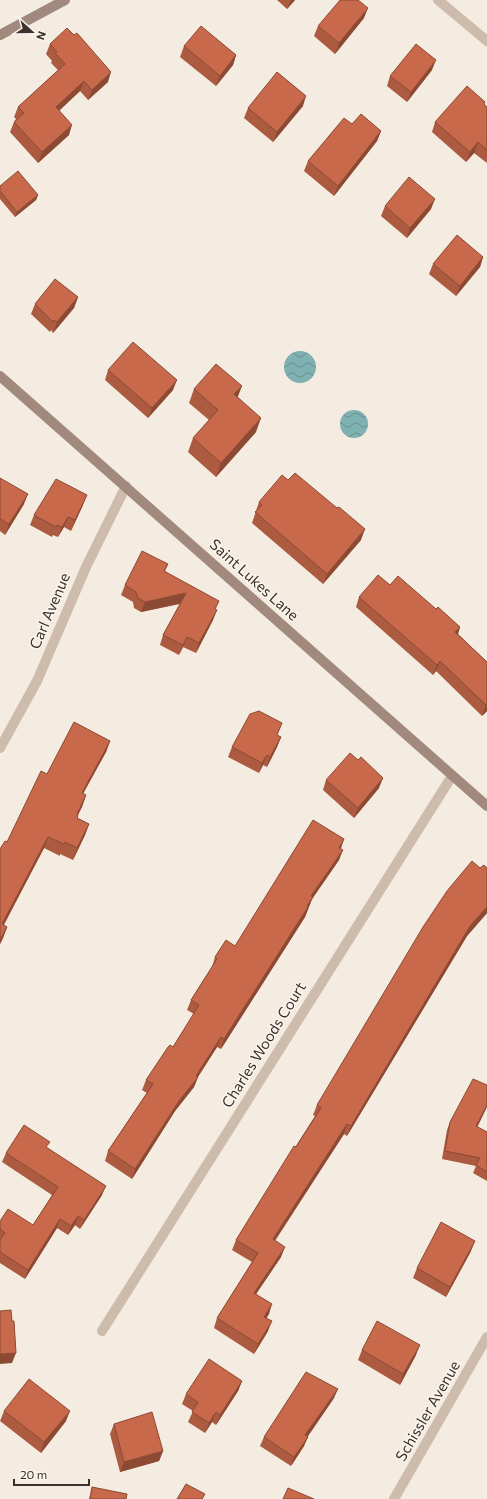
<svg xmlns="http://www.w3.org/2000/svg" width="487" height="1499" font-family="Commissioner,sans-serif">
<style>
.water{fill:url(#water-waves)}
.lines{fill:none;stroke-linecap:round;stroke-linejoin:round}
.street{stroke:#cdbbac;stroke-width:10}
.secondary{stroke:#a18a7d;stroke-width:10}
.wall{fill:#ac5a40}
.shaded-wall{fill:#8c4a34}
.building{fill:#c8694b;stroke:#8c4a34}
.labels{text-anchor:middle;stroke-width:3;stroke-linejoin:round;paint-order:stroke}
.street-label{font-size:15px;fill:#3b302b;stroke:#fbf5ee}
</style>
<defs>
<pattern id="water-waves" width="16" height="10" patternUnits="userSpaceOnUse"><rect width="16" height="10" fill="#7fb0b2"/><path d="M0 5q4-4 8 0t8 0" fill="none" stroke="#699091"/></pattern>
</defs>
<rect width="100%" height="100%" fill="#f4ebe1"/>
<path class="water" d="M284 367a16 16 0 1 1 32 0a16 16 0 1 1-32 0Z
M340 424a14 14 0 1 1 28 0a14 14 0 1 1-28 0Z"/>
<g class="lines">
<path class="street" d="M438,0l49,41
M0,748l37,-67 49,-114 40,-81
M102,1331l350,-555
M394,1499l93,-162"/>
<path class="secondary" d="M0,35l65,-35
M0,376l487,430"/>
</g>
<path class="wall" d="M277,0h18l-8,9z
M364,18l-29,36 -21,-18 4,-10z
M50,44l58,38 -20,18 -8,-9 -21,20 10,24 -31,28 -28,-31 4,-10 2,-3 -2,-2 4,-10 40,-37 -7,-7 1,-2 -6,-7z
M184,46l52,9 -3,10 -17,21 -36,-29z
M432,70l-25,32 -20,-16 3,-10z
M484,105l3,2v56l-13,-10 -8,9 -34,-30 3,-10z
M303,106l-30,36 -29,-24 4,-10z
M352,124l29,7 -4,10 -43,55 -30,-25 4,-10z
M0,186l38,9 -2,5 -21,17 -15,-18z
M385,206l46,3 -24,29 -26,-22z
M483,257l-3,10 -24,29 -27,-22 4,-10z
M78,297l-4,11 -21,25 -2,-3 -1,2 -19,-18 4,-10z
M108,370l65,20 -25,28 -43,-38z
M194,389l43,8 19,35 -40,45 -28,-25 5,-14 16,-18 -20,-17z
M0,478l24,26 -19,31 -5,-4z
M259,502l102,38 -38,44 -71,-61z
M83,505l-12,26 -7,-4 -6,10 -5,-2 -1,2 -22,-12 4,-10z
M168,564l-3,7 51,38 -3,11 -17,33 -13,-6 -4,8 -19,-10 3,-10 17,-31 -39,8 -7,-4 -1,-6 -12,-7 4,-10z
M390,585l46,24 24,18 -2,7 29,28v49l-5,5 -46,-45 -3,4 -77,-68 3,-10z
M277,735l4,2 -4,10 -10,20 -4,-2 -4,8 -31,-16 4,-10z
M110,741l-4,11 -23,42 3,1 -4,12 -4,8 -1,3 12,6 -4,11 -12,25 -13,-6v2l-16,-8 -40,77 3,2 -4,11 -3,6v-95l7,-7 40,-68z
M358,760l21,28 -25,30 -31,-28 3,-10z
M344,839l-3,10 -2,11 -27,39 -7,18 -84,132 -4,-2 -19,30 -4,10 -19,24 -43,68 -27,-18 3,-10 39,-58 -5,-3 4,-10 27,-33 21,-33 -7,-4 4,-10 21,-33 3,-10 20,-11z
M480,868h7v45l-20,23 -120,200 -3,-2 -69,107 6,16 -25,37 13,20 -3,4 2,13 -14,23 -40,-26 3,-10 35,-56 -20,-12 4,-10 79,-124 -2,-1 4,-10z
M450,1122l27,5 10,5v49l-14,-8 3,-7 -34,-7 5,-29z
M48,1148l54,47 -22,34 -5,-4 -7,10 -11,-7 -32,51 -25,-16v-42l33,4 19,-30 -50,-33 4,-9z
M471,1251l-25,46 -33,-19 4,-10z
M362,1350l54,5 -16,30 -42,-25z
M242,1381l-4,10 -22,34 -4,-3 -7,11 -17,-11 5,-11 -11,-7 4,-10z
M334,1398l-27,39 -3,9 -13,20 -31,-20 4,-9z
M4,1411l62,10 -25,32 -41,-32z
M114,1424l49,27 -4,10 -39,11 -10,-38z
M92,1487l34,12h-37z"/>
<path class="shaded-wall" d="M291,0h4l-8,9z
M368,8l-4,10 -29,36 4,-11z
M236,55l-3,10 -17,21 4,-10z
M436,60l-4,10 -25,32 4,-10z
M111,72l-3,10 -20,18 4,-10z
M84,81l-4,10 -28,26 4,-10z
M306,96l-3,10 -30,36 4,-10z
M72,125l-3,10 -31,28 4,-11z
M381,131l-4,10 -43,55 4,-10z
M478,142l-4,11 -8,9 4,-10z
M38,195l-2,5 -21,17 2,-5z
M435,199l-4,10 -24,29 3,-10z
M483,257l-3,10 -24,29 4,-10z
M78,297l-4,11 -21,25 4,-11z
M177,380l-4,10 -25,28 4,-10z
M242,386l-5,13 -3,-5z
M261,418l-5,14 -40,45 5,-14z
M28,494l-4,10 -19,31 4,-11z
M87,495l-4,10 -12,26 4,-11z
M68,517l-4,10 -6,10 4,-10z
M365,529l-4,11 -38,44 4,-10z
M186,593l-4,10 -41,9 4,-10z
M217,610l-4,10 -17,33 3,-10z
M460,627l-3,10 -2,-5z
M187,637l-4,10 -4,8 4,-10z
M440,661l-4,10 -3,4 4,-10z
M486,705h1v6l-5,5z
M281,737l-4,10 -10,20 3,-10z
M110,741l-4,11 -29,52 5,-11z
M267,755l-4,10 -4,8 3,-10z
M383,778l-4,10 -25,30 4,-10z
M86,795l-4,12 -10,19 5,-12z
M89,824l-4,11 -12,25 4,-12z
M48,837l-4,11 -44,83 2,-7z
M344,839l-4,10 -1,-1z
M343,850l-4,10 -27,39 -7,18 -84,132 3,-10 87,-143z
M487,907v6l-20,23 -120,200 4,-10 119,-200z
M7,927l-4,11 -3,6v-4z
M221,1037l-4,10 -20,31 1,-1 -4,10 -19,24 -43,68 3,-10z
M487,1105v2l-13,27 2,-8z
M347,1124l-3,10 -75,115 4,-10z
M106,1186l-4,9 -22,34 4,-9z
M78,1216l-3,9 -7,10 3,-9z
M60,1219l-3,9 -32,51 3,-9z
M475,1241l-4,10 -25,46 4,-10z
M285,1247l-4,10 -31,46 4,-10z
M272,1304l-3,10 -8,13 3,-10z
M272,1321l-4,10 -14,23 4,-10z
M420,1345l-4,10 -16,30 3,-11z
M16,1353l-4,10 -12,1v-10z
M242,1381l-4,10 -22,34 4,-10z
M338,1389l-4,9 -32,47 3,-10z
M70,1411l-4,10 -25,32 3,-11z
M216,1412l-4,10 -7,11 4,-10z
M308,1437l-4,9 -13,20 3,-9z
M163,1451l-4,10 -39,11 4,-10z"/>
<path class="building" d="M340,0h18l10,8 -29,35 -21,-17z
M201,26l35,29 -16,21 -36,-30z
M67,28l7,7 3,-2 34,39 -19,18 -8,-9 -28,26 16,18 -30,27 -28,-30 10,-9 -6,-6 47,-43 -10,-11 2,-1 -7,-8z
M416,44l20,16 -25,32 -21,-16z
M277,72l29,24 -29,36 -29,-24z
M467,86l18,16 -1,2 3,3v43l-9,-8 -8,10 -35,-30z
M361,114l20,17 -43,55 -30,-25 36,-43 8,6z
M18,171l20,24 -21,17 -17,-21v-5z
M409,177l26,22 -25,29 -25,-22z
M457,235l26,22 -23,29 -27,-22z
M55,279l23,18 -21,25 -3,-2 -1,2 -18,-18z
M133,342l44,38 -25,28 -44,-38z
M216,364l26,22 -8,8 27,24 -40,45 -28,-25 25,-28 -24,-21z
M295,473l42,35 2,-1 26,22 -38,45 -72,-62 7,-7 -3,-3 23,-27 6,5z
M0,478l28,16 -19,30 -9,-5z
M56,479l31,16 -12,25 -7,-3 -6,10 -5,-2 -1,2 -22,-12z
M142,551l26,13 -4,7 55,30 -4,8 2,1 -18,33 -12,-6 -4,8 -20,-10 23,-42 -41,9 -7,-4 -2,-6 -11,-7z
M378,575l12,10 8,-9 38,33 2,-2 22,20 -5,5 32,30v43h-1l-46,-44 -3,4 -78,-68z
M259,711l23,12 -5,12 4,2 -11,20 -3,-2 -5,8 -30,-16 18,-33z
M74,722l36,19 -28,52 4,2 -9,19 1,1 -1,3 12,6 -12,24 -12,-6 -1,2 -16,-7 -46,87 5,3 -7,13v-91l5,-8 2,1 34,-71 6,3z
M350,753l8,7 3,-3 22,21 -25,30 -32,-28z
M313,820l31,19 -5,9 4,2 -32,46 2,1 -6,9 1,1 -84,132 -3,-2 -25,39 2,1 -19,24 -44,68 -27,-18 45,-67 -7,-4 22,-33 2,-2 3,2 26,-42 -8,-5 26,-41 -2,-2 11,-17 9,6z
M472,861l8,7 4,-3 3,3v39l-17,19 -119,200 -4,-2 -74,115 12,8 -31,46 18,11 -8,13 8,4 -14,23 -41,-26 41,-65 -22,-13 58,-94 2,1 25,-39 -4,-3 106,-178 24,-36z
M473,1079l14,6v20l-11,21 11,6v40l-11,-7 4,-7 -35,-7 5,-29z
M24,1125l26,17 -4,5 60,39 -22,34 -6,-4 -7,10 -11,-7 -32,51 -28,-18v-12l5,-7 -5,-4v-8l8,-12 25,16 25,-38 -52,-34z
M441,1222l34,19 -25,46 -33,-19z
M11,1310l1,11h2l2,32 -16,1v-43z
M377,1321l43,24 -17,29 -41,-24z
M209,1359l33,22 -22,34 -4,-3 -7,11 -17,-11 6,-10 -12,-8z
M306,1372l32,17 -33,46 3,2 -14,20 -30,-20z
M29,1379l41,32 -26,31 -40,-31z
M152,1412l11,39 -39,11 -10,-38z
M186,1484l19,10 -3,5h-25z
M92,1487l35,7 -1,5h-36z
M288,1488l26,11h-31z"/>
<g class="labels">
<g class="street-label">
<text transform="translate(254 580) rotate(42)" y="5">Saint Lukes Lane</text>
<text transform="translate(50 611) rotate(-67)" y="5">Carl Avenue</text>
<text transform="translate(264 1045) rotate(-58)" y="5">Charles Woods Court</text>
<text transform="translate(428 1411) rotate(-60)" y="5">Schissler Avenue</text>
</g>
</g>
<g transform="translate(32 32) rotate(111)" stroke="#fbf5ee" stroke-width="3" paint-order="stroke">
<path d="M0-3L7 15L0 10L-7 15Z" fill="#3b302b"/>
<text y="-6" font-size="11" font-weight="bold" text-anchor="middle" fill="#3b302b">N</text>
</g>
<path d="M14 1479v6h75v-6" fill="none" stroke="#3b302b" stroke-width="2"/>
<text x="20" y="1479" font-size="12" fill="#3b302b" stroke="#fbf5ee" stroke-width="3" paint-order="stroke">20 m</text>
</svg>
